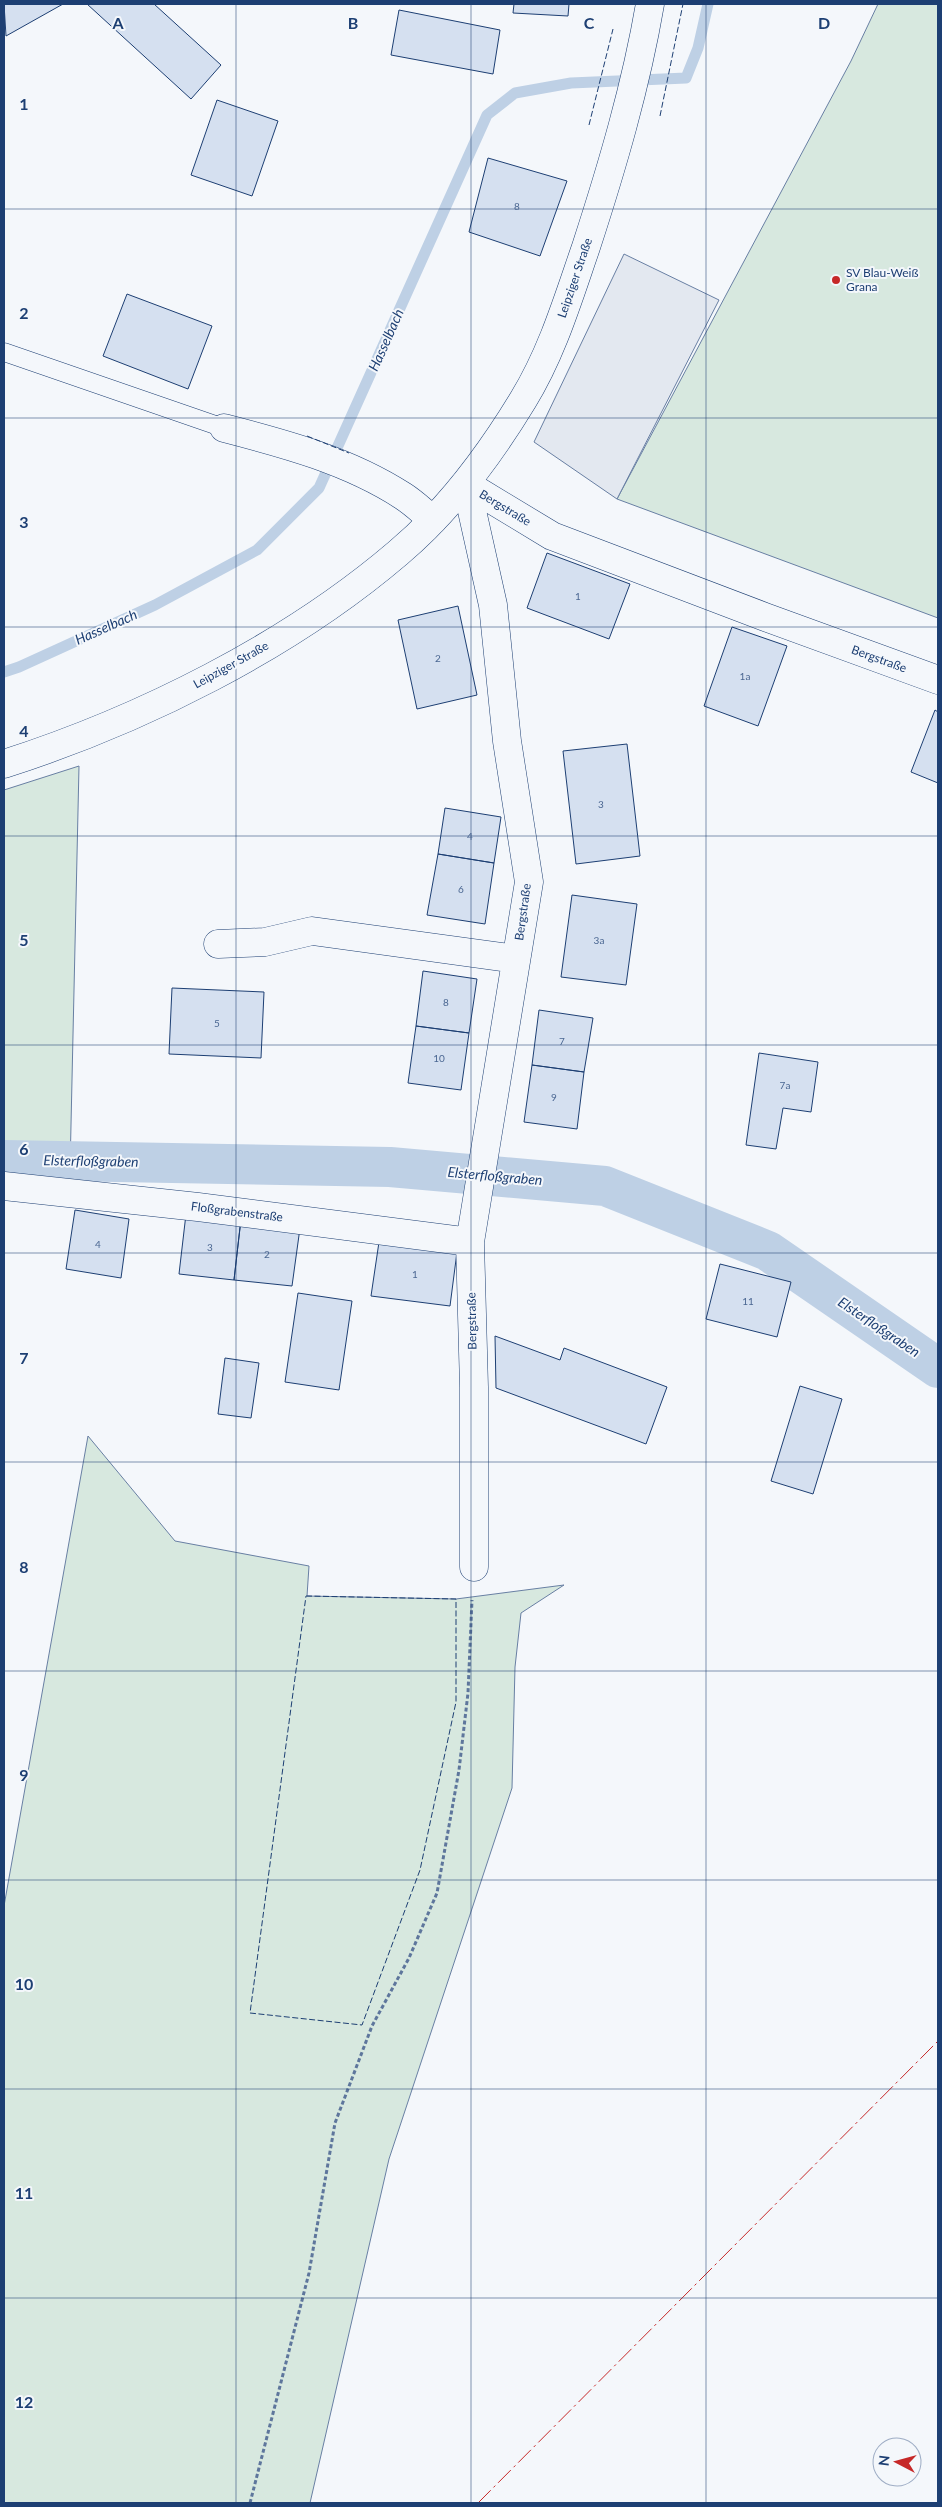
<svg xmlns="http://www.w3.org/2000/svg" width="942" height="2507" font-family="Lato,sans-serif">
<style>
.green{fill:#d7e8df;stroke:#687fa3}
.parking{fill:#e3e8f0;stroke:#687fa3}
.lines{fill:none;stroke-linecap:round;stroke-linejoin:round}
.stream{stroke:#bed0e5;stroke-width:11}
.canal{stroke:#bed0e5;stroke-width:40}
.building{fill:#d5e0f0;stroke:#1d3f73}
.service-casing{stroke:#1d3f73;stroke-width:19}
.minor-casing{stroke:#1d3f73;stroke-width:29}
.primary-casing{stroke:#1d3f73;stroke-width:29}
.path{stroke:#5e769c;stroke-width:3;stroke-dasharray:4 2.5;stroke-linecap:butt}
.service{stroke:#f4f7fb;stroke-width:18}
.minor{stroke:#f4f7fb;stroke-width:28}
.primary{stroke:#f4f7fb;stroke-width:28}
.fence{stroke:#1d3f73;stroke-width:1;stroke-dasharray:6 2.5;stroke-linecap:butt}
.power{stroke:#c62828;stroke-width:1;stroke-dasharray:18 4 2.5 4;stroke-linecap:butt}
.grid{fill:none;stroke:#1d3f73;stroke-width:1;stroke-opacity:0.55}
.poi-dot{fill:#c62828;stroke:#f4f7fb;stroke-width:2}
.labels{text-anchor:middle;stroke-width:4;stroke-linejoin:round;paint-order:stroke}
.number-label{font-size:10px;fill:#4b6792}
.poi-label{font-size:12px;fill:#1d3f73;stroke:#f4f7fb;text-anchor:start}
.street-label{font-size:12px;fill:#1d3f73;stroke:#f4f7fb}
.water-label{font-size:14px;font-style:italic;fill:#1d3f73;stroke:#f4f7fb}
.grid-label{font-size:16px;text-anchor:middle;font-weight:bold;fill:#1d3f73;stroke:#f4f7fb;stroke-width:4;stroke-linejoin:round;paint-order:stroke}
</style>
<rect width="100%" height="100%" fill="#f4f7fb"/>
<path class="green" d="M878,4h60v614l-321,-119 234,-438z
M79,766l-9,404 -66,-1v-379z
M88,1436l87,105 134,25 -2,30 149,3 108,-14 -43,28 -6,54 -3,121 -123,371 -79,344h-306v-597z"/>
<path class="parking" d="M624,254l95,46 -102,199 -83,-57z"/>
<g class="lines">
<path class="stream" d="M4,672l15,-5 136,-62 102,-55 62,-62 168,-373 28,-22 56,-10 115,-5 12,-30 10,-44"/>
<path class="canal" d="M4,1160l386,7 215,19 163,65 170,117"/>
</g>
<path class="building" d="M4,4h59l-57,32z
M87,4h67l67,61 -30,34z
M514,4h55l-1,12 -55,-3z
M399,10l101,20 -7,44 -102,-19z
M217,100l61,21 -26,75 -61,-21z
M488,158l79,23 -27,75 -71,-24z
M127,294l85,32 -24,63 -85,-33z
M547,553l83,31 -21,55 -82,-31z
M458,606l19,89 -60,14 -19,-89z
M732,627l55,19 -29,80 -54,-20z
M935,710l3,2v71l-27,-11z
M627,744l13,112 -64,8 -13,-113z
M445,808l56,9 -7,46 -56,-9z
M438,854l56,9 -9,61 -58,-9z
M572,895l65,9 -11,81 -65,-8z
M423,971l54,8 -8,54 -53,-7z
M172,988l92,4 -3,66 -92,-4z
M539,1010l54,8 -9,54 -52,-7z
M416,1026l53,7 -8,57 -53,-7z
M759,1053l59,9 -7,50 -28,-4 -7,41 -30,-4z
M532,1065l52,7 -7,57 -53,-7z
M75,1210l54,9 -8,59 -55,-9z
M186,1214l55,5 -7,61 -55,-6z
M241,1219l59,9 -8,58 -58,-6z
M379,1242l78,10 -7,54 -79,-10z
M720,1264l71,18 -14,55 -71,-18z
M298,1293l54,8 -13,89 -54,-8z
M495,1336l65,24 4,-12 103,39 -21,57 -150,-56z
M225,1358l34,5 -8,55 -33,-4z
M800,1386l42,13 -29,95 -42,-13z"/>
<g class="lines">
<defs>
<path id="service" d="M4,352l220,76"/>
<path id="minor" d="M224,428c62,16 125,33 179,68 11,7 20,16 30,24
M466,484l27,121 14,136 22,141 -59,360 4,145v180
M466,484l86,52 213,81 173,63
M218,944l47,-2 47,-11 204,28
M4,1186l194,21 272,35"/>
<path id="primary" d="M4,764c137,-44 284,-117 394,-211 50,-42 91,-97 125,-153 29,-47 45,-101 63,-153 26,-80 50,-161 64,-243"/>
</defs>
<use href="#service" class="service-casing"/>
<use href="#minor" class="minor-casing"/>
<use href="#primary" class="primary-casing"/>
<path class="path" d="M250,2503l59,-230 26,-150 37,-97 37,-68 28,-65 22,-123 9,-77 4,-93"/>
<use href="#service" class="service"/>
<use href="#minor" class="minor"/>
<use href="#primary" class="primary"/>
<path class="fence" d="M660,116l23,-112
M589,125l24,-96
M307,436l42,17
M306,1596l150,3v103l-36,168 -58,155 -112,-12z"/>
<path class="power" d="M478,2503l460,-462"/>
</g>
<path class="grid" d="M236,4v2499M471,4v2499M706,4v2499M4,209h934M4,418h934M4,627h934M4,836h934M4,1045h934M4,1253h934M4,1462h934M4,1671h934M4,1880h934M4,2089h934M4,2298h934"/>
<circle class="poi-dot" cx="836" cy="280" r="5"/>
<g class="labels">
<g class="number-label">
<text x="517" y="210">8</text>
<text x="578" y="600">1</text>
<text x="438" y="662">2</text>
<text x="745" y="680">1a</text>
<text x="601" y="808">3</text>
<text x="470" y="840">4</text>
<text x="461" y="893">6</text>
<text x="599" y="944">3a</text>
<text x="446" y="1006">8</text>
<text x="217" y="1027">5</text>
<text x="562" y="1045">7</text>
<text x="439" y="1062">10</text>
<text x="785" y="1089">7a</text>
<text x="554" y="1101">9</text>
<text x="98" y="1248">4</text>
<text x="210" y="1251">3</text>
<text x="267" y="1258">2</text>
<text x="415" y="1278">1</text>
<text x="748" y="1305">11</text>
</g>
<g class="poi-label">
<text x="846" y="277">SV Blau-Weiß<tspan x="846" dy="14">Grana</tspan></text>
</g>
<g class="street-label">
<text transform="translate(575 278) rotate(-71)" y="4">Leipziger Straße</text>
<text transform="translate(505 508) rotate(31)" y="4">Bergstraße</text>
<text transform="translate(879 659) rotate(20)" y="4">Bergstraße</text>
<text transform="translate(231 665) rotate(-29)" y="4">Leipziger Straße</text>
<text transform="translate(523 912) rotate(-82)" y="4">Bergstraße</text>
<text transform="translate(237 1212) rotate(7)" y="4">Floßgrabenstraße</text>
<text transform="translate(472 1321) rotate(-91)" y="4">Bergstraße</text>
</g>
<g class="water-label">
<text transform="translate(386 340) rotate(-66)" y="5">Hasselbach</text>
<text transform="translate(106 627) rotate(-24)" y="5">Hasselbach</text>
<text transform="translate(91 1161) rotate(1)" y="5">Elsterfloßgraben</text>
<text transform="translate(495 1176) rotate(5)" y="5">Elsterfloßgraben</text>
<text transform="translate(879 1327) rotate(34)" y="5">Elsterfloßgraben</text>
</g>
</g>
<g class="grid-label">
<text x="118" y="29">A</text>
<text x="353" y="29">B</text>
<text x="589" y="29">C</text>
<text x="824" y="29">D</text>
<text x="24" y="110">1</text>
<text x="24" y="319">2</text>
<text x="24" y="528">3</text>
<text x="24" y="737">4</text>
<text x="24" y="946">5</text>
<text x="24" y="1155">6</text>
<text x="24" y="1364">7</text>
<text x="24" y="1573">8</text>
<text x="24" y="1781">9</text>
<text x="24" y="1990">10</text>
<text x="24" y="2199">11</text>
<text x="24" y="2408">12</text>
</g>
<rect width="942" height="2507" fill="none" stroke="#1d3f73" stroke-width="10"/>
<g transform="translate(897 2462) rotate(276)"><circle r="24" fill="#f4f7fb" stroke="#9eadc5"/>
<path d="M0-4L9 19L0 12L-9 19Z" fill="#c62828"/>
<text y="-8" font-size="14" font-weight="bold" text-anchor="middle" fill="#1d3f73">N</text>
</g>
</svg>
